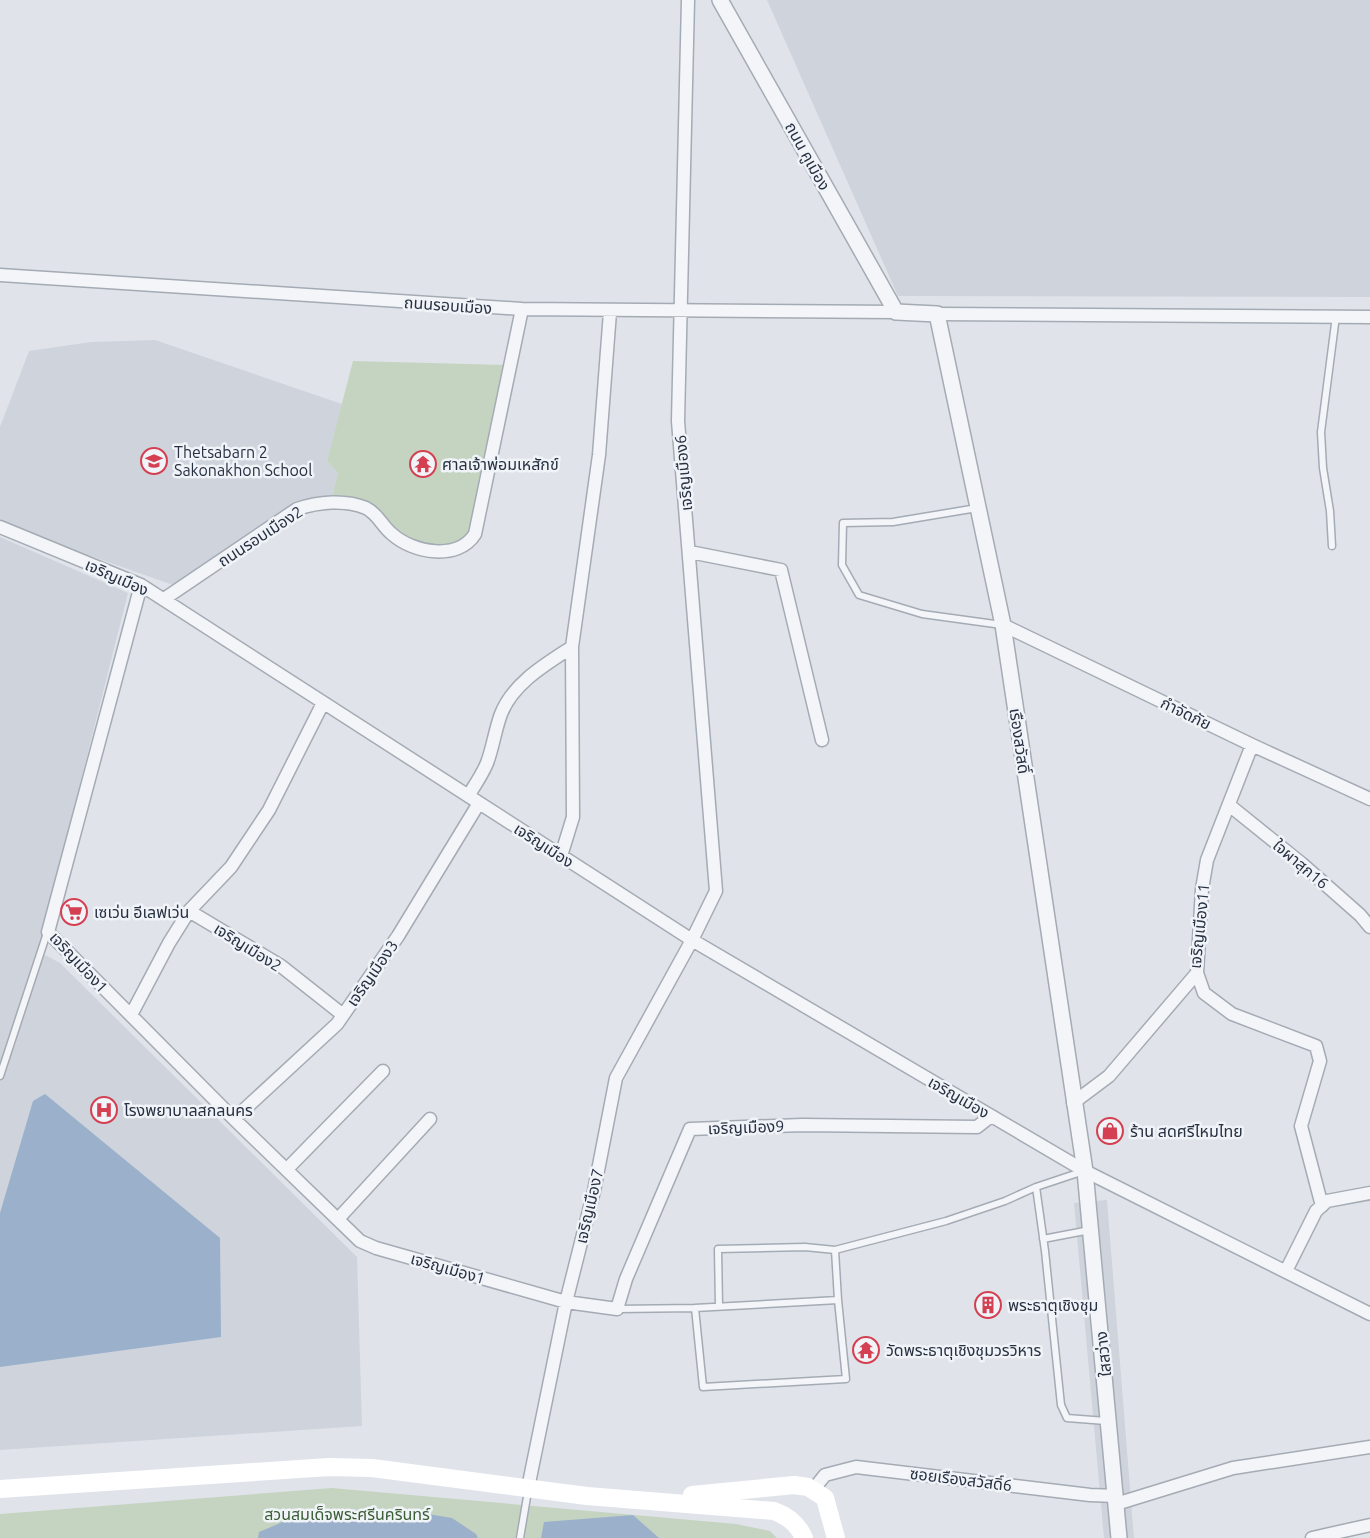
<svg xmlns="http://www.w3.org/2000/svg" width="1370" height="1538" font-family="Ubuntu,'Noto Sans Thai',sans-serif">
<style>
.built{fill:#ced3dc}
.green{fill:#c5d4c1}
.water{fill:#9ab0cb}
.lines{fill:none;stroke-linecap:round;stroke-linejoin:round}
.service-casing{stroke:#a5abb4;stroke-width:9}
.minor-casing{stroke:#a5abb4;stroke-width:15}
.tertiary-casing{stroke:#a5abb4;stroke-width:18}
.service{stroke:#f3f5f8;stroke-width:6}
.minor{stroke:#f3f5f8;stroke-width:12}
.tertiary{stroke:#f3f5f8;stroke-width:15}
.secondary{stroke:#fff;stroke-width:18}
.labels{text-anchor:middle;stroke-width:5;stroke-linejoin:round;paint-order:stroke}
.street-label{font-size:16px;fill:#283142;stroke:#f0f3f7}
.poi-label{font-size:16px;fill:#283142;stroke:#f0f3f7;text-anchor:start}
.park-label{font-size:16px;fill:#3b5e35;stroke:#f0f3f7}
</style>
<rect width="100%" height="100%" fill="#e0e4ea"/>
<path class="built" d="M767,0h603v297l-472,-1z
M155,340l187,64 -15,57 11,12 -7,27 -37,5 -121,80 -173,-61v-97l29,-76 62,-9z
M0,537l128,56 -90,358 22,12 297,294 5,169 -362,24z
M1107,1200l27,338h-30l-30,-335z"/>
<path class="green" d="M353,361l154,4 -39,179 -34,8 -32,-11 -27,-28 -44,-13 7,-27 -11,-12z
M332,1488l404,36 34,7 7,7h-777v-24z"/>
<path class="water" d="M45,1094l175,144 1,99 -221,30v-154l33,-112z
M416,1512l36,6 24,16 2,4h-220l1,-6 45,-19z
M633,1515l26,23h-118l3,-16z"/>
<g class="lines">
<defs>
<path id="service" d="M977,508l-84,14 -50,1 -1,42 17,30 63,19 80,11
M1332,546l-2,-35 -7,-43 -2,-36 15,-116
M0,1076l47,-143
M1036,1187l9,64 16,154 6,13 39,3
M1043,1239l47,-9
M719,1306l-1,-57 87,-2 30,3
M695,1308l8,79 143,-8 -8,-79
M617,1309l78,-1 143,-8 -3,-50 111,-29 59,-20 31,-14 48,-16
M520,1538l8,-47"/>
<path id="minor" d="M0,275l522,34 374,3
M937,314l433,3
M0,527l141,58 551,355 393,231 285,143
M690,552l91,18 41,170
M141,585l-93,347 186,187 126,122 16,7 190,54 51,7 9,-30 64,-150 112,-4 175,2 14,-11
M164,599l133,-90c21,-7 48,-10 69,-1 12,6 16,18 26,26 21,19 66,27 83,0l47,-225
M1003,625l249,120 118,54
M468,796c7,-11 14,-21 19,-33 6,-16 8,-33 14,-49 12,-31 45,-50 71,-67
M1229,805l72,58 59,52 10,12
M561,856l12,-39 -1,-170 27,-192 11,-143
M189,911l42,-44 38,-57 54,-107
M1197,973l7,20 28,21 84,32 4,15 -19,65 21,80
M131,1015l38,-72 20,-32 92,55 62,49
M1073,1103l36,-27 88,-103 5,-84 5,-29 45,-115
M234,1119l103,-95 61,-88 81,-133
M287,1169l96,-98
M338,1219l92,-100
M1286,1271l30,-60 11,-10 43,-8
M528,1488l38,-186 28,-111 22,-113 76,-138 24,-49 -38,-470 10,-421
M813,1490l12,-15 31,-8 234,28 26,1
M1116,1504l117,-36 137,-21
M1312,1538l58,-13"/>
<path id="tertiary" d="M720,0l176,312 41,2 66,311 82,546 34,367"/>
</defs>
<use href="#service" class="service-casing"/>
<use href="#minor" class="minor-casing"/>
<use href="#tertiary" class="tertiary-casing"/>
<use href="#service" class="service"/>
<use href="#minor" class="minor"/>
<use href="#tertiary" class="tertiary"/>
<path class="secondary" d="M0,1489l329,-22 43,1 215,28 187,15c14,5 24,13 30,27
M692,1495l102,-10 14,2 17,11 11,40"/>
</g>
<defs>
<symbol id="school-ring" viewBox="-11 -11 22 22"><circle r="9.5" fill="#f0f3f7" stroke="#d44051" stroke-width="1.5"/><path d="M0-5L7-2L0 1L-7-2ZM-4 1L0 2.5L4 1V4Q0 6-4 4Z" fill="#d44051"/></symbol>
<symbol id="temple-ring" viewBox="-11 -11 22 22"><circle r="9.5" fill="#f0f3f7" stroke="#d44051" stroke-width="1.5"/><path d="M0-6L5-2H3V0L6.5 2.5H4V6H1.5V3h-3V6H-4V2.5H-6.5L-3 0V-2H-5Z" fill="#d44051"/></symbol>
<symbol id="supermarket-ring" viewBox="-11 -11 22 22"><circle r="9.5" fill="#f0f3f7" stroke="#d44051" stroke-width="1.5"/><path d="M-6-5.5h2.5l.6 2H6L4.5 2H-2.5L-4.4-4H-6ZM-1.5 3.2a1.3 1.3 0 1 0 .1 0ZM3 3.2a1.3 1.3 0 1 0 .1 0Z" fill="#d44051"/></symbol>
<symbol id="hospital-ring" viewBox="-11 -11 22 22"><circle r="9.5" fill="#f0f3f7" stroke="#d44051" stroke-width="1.5"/><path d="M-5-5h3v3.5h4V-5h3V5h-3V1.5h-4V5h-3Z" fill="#d44051"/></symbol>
<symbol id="shop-ring" viewBox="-11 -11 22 22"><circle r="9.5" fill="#f0f3f7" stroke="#d44051" stroke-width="1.5"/><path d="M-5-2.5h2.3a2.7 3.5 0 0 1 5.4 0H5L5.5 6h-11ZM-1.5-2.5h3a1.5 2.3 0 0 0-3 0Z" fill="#d44051"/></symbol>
<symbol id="building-ring" viewBox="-11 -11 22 22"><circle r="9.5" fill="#f0f3f7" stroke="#d44051" stroke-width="1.5"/><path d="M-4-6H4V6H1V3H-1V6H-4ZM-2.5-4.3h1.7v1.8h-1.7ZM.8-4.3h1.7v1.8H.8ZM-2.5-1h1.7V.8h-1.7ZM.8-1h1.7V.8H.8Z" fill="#d44051"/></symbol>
</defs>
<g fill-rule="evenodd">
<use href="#school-ring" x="139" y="446" width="30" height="30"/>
<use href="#temple-ring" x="408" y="449" width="30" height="30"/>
<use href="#supermarket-ring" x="59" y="897" width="30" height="30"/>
<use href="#hospital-ring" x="89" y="1095" width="30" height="30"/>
<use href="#shop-ring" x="1095" y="1116" width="30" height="30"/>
<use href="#building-ring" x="973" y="1290" width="30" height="30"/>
<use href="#temple-ring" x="851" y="1335" width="30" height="30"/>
</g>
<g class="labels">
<g class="street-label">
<text transform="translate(808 156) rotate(61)" y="6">ถนน คูเมือง</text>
<text transform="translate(448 305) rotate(4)" y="6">ถนนรอบเมือง</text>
<text transform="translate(683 473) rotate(-95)" y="6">เจริญเมือง6</text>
<text transform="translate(260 536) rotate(-33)" y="6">ถนนรอบเมือง2</text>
<text transform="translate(117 577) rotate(24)" y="6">เจริญเมือง</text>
<text transform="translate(1186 713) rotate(26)" y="6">กำจัดภัย</text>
<text transform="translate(1020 741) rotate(82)" y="6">เรืองสวัสดิ์</text>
<text transform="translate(544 845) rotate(33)" y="6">เจริญเมือง</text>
<text transform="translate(1301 864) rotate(40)" y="6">ใจผาสุก16</text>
<text transform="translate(1199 926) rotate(-84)" y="6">เจริญเมือง11</text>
<text transform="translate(248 947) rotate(32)" y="6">เจริญเมือง2</text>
<text transform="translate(79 962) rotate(47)" y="6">เจริญเมือง1</text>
<text transform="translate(372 973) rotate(-55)" y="6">เจริญเมือง3</text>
<text transform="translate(959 1097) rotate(30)" y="6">เจริญเมือง</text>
<text transform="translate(746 1127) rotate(-2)" y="6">เจริญเมือง9</text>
<text transform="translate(589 1206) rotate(-77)" y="6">เจริญเมือง7</text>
<text transform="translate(448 1268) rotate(16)" y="6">เจริญเมือง1</text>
<text transform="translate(1103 1354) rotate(-96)" y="6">ใสสว่าง</text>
<text transform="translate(961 1479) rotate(7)" y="6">ซอยเรืองสวัสดิ์6</text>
</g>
<g class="poi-label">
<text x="174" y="458">Thetsabarn 2<tspan x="174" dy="18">Sakonakhon School</tspan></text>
<text x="442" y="470">ศาลเจ้าพ่อมเหสักข์</text>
<text x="94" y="918">เซเว่น อีเลฟเว่น</text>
<text x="124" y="1116">โรงพยาบาลสกลนคร</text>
<text x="1130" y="1137">ร้าน สดศรีไหมไทย</text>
<text x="1008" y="1311">พระธาตุเชิงชุม</text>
<text x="886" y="1356">วัดพระธาตุเชิงชุมวรวิหาร</text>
</g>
<g class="park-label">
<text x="347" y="1520">สวนสมเด็จพระศรีนครินทร์</text>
</g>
</g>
</svg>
